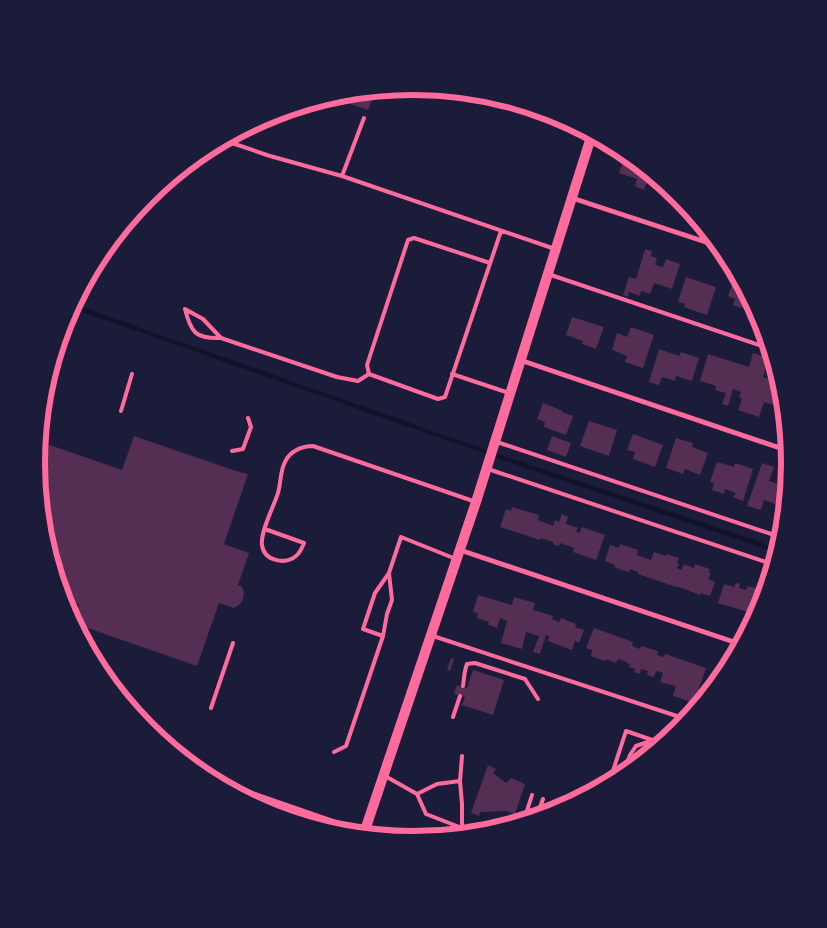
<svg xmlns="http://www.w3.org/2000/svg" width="827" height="928" font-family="'Source Serif 4',serif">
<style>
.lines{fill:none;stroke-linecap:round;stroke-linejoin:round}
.stream{stroke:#12122b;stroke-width:4.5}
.building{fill:#542f53}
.service{stroke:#ff6b9d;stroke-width:4}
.minor{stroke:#ff6b9d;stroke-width:5}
.secondary{stroke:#ff6b9d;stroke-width:10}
.rim{fill:none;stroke:#ff6b9d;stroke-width:6}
</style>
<rect width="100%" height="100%" fill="#1b1b3a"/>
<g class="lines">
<path class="stream" d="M72,306l437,154 270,91"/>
</g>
<path class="building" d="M375,91l-7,19 -37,-13 9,-3z
M626,154l28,22 -3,8 -4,-2 -3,8 -9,-4 2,-7 -18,-6z
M645,249l7,2 -1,5 6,2 -2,7 8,2 3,-8 14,5 -8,25 -18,-6 -4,11 -9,-3 -1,5 -11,-4 -1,5 -5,-2 6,-18 7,2z
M686,277l30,10 -9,28 -23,-8 1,-3 -7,-2z
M734,279l8,3 -1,3 3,1 14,25 -1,2 -24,-8 2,-6 -7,-3z
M572,317l32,10 -8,22 -14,-5 1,-3 -17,-6z
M631,327l23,8 -11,33 -18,-6 2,-6 -15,-6 5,-17 10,4z
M659,349l20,7 2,-4 18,6 -7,23 -16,-5 -1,5 -13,-4 -3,8 -10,-3z
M753,353l16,5 -6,19 18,6 1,2 -7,20 -11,-3 -5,15 -21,-7 4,-11 -3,-2 2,-5 -8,-3 -5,17 -6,-2 4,-11 -11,-3 1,-4 -16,-5 8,-27 41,13z
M543,403l20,8 -1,1 11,4 -7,19 -22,-8 1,-5 -8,-3z
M589,421l28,9 -8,26 -29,-10z
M633,434l30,11 -8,22 -22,-8 2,-7 -8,-2z
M134,436l102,35 12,3 -24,70 25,9 -11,32 4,2 2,5 -1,8 -4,5 -5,3 -15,-5 -22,63 -124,-43 6,-19 -17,-6 -19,-61 -7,-73 2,-23 84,29z
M552,436l19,7 -5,14 -19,-7z
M676,438l17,5 -1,4 16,6 -8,22 -15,-6 -2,5 -17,-6z
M717,462l17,5 1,-4 18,6 -10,32 -10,-4 3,-4 -11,-4 -1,5 -12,-4 2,-7 -4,-1z
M762,463l12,4 -5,14 19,6 -2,27 -10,-4 2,-5 -14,-5 -3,10 -14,-4z
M512,507l27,8 -1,5 15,6 2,-6 4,2 3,-8 6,3 -2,7 12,4 -2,4 3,1 3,-6 23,8 -9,25 -23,-8 1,-4 -14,-5 -1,3 -6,-2v-2l-12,-4 -1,2 -40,-13 6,-18 5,2z
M620,544l18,6 -1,5 14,5 3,-8 12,4 1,-2 12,4 -2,5 2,1 -2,4 4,2 3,-6 10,4 1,-4 15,5 -2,3 3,1 -3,6 7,3 -5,14 -9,-3 -1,2 -24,-9v1l-38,-13v-2l-8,-3 -1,3 -7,-2 -8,-3 1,-2 -10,-4 5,-16 9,3z
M736,583l4,1 -1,4 7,2 1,-4 12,3 -2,5 8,3 -3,12 -4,6 -40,-12 6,-19 10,3z
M478,595l34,10 2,-8 21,6 -2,7 20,6 -1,3 7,3 2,-4 15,6 -1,3 9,3 -5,13 -4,-2 -3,9 -24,-9 1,-5 -3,-1 -6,19 -7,-2 6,-16 -13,-4 -4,17 -21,-6 6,-22 -7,-3 -3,10 -9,-3 1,-3 -12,-4 1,-5 -5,-1z
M594,628l39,14 -1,4 8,3 1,-3 17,5 -1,4 7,2 1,-3 41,14 -12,35 -21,-7 3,-10 -16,-4 3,-9 -7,-2 -2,6 -7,-2 1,-4 -7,-2 -1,5 -6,-2 1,-3 -6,-2 1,-3 -4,-1 1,-1 -9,-3 -2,4 -10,-4 -1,2 -14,-5 1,-6 -6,-2z
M451,658l3,1 -4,12 -3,-1z
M473,670l31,10 -11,35 -31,-10 3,-8 -11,-3 3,-9 10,3z
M713,673l8,2 1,-2 5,1 -13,16 -6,-2z
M488,765l8,4 -3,4 13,10 5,-5 14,6 -10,30 -9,-3 -26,1 -1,4 -8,-3z"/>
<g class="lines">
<path class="service" d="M223,140l47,16 72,20 213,73
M342,176l22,-58
M490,263l-76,-25 -6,2 -41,125 2,9 69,25 7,-2 56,-166
M548,274l223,75
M185,309l18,10 18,19 116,39 21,4 11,-7
M185,309c6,24 11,30 36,29
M452,374l57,19
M121,411l11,-37
M497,442l286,96
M232,451l11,-2 8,-22 -3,-9
M488,469l287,96
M265,529l39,14c-2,5 -4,10 -8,13 -11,9 -32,5 -34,-11 -2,-13 12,-39 16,-52 3,-10 2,-22 7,-31 5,-11 17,-16 28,-16l163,56
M389,573l12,-36 55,22
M433,636l256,84
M463,686c1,-7 1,-14 4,-22l8,-1 50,16 13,20
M211,708l22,-65
M453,717l7,-21
M334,752l12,-6 37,-110 -20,-7 12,-36 14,-20 3,27 -5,14 -4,22
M385,776l32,18 9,20 36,14 -3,9
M622,778l8,-23 6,-9 18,-6
M608,786l18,-55 38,13
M417,794l20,-10 23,-3
M536,819l7,-20
M523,823l9,-28
M462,828v-24l-2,-23 2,-25"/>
<path class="minor" d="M572,198l149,49
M520,360l269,91
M460,550l283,95"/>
<path class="secondary" d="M214,783l156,54
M363,836l113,-334 116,-368"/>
</g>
<path d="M0 0H827V928H0ZM45 463a368 368 0 1 1 736 0a368 368 0 1 1-736 0Z" fill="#1b1b3a" fill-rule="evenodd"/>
<path class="rim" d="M45 463a368 368 0 1 1 736 0a368 368 0 1 1-736 0Z"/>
</svg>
